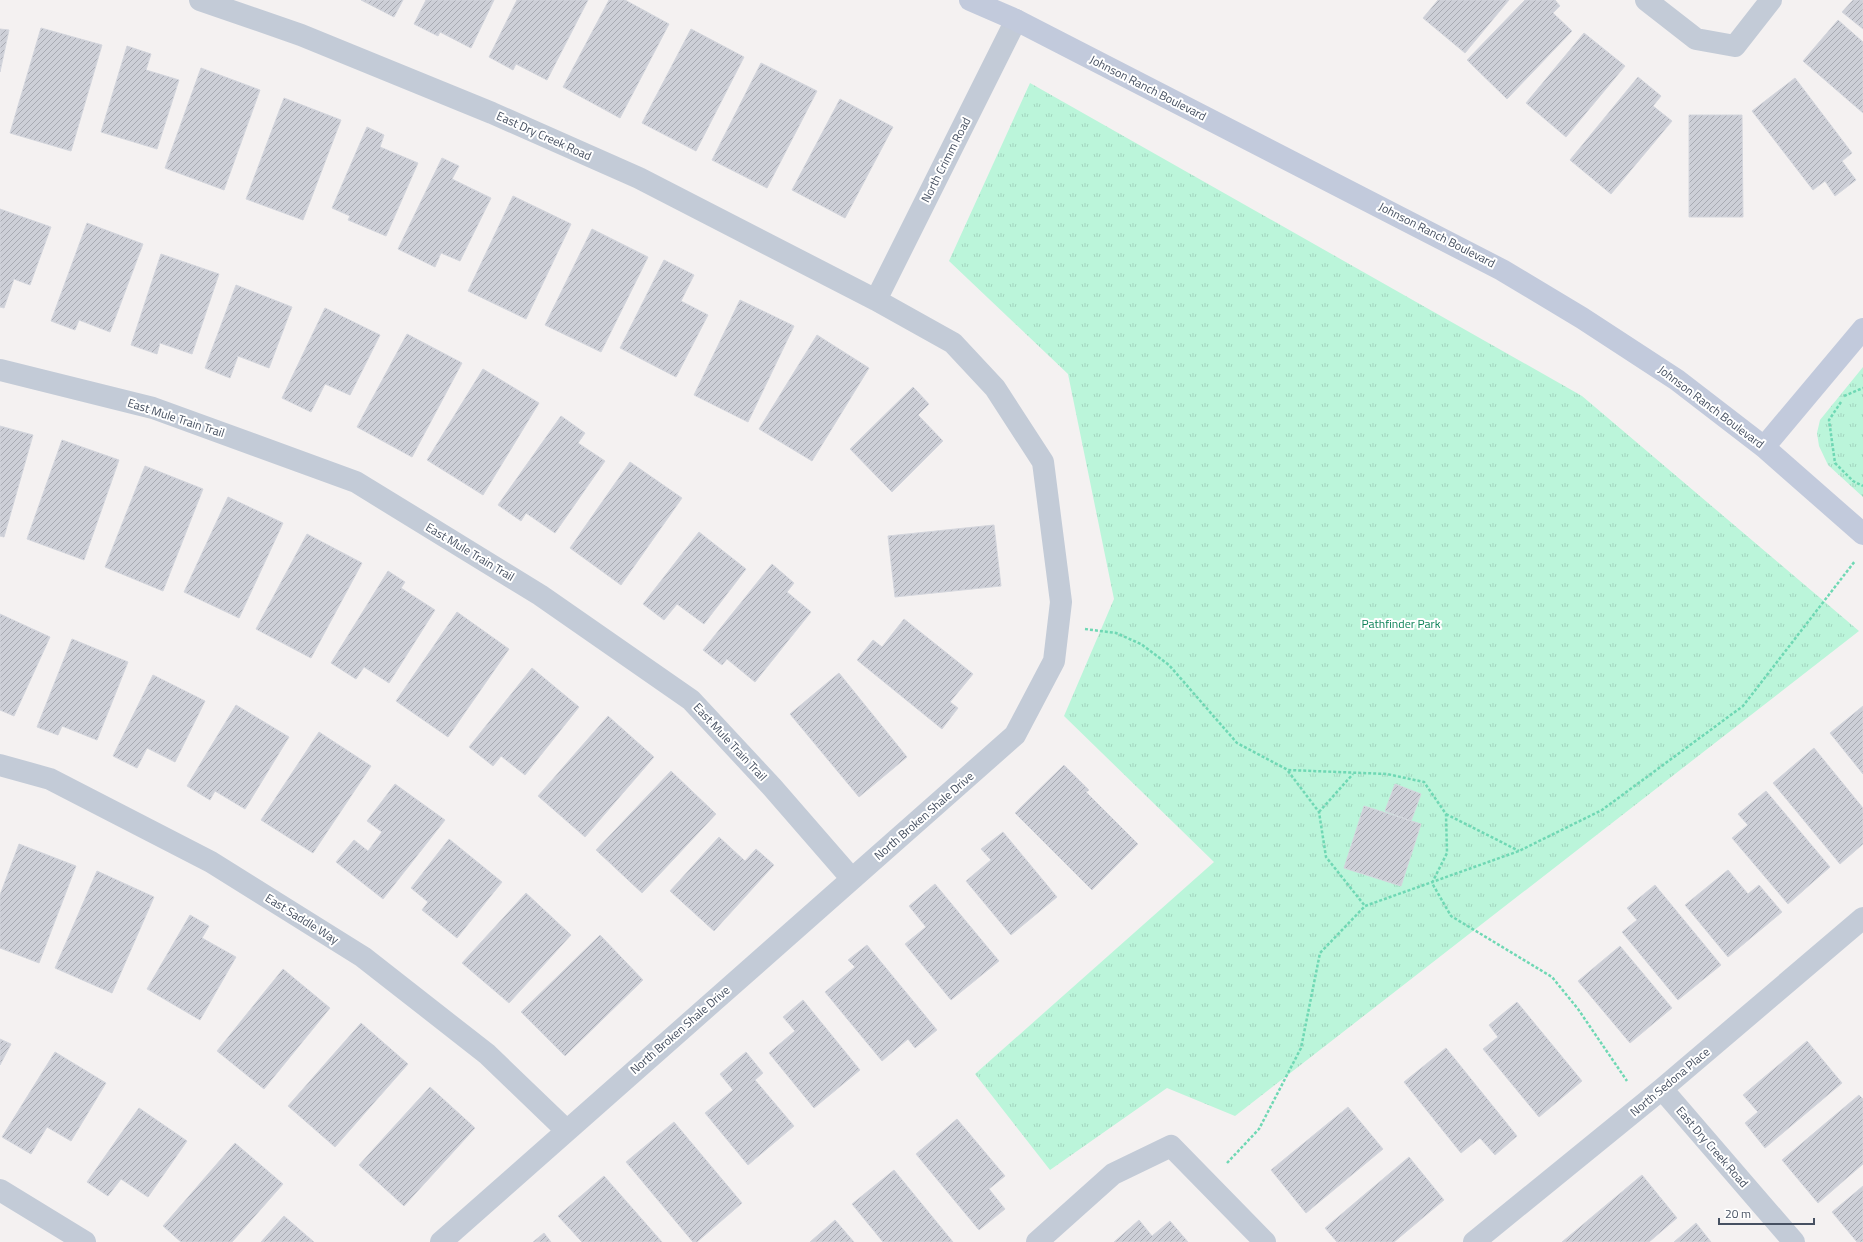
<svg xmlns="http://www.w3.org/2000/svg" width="1863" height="1242" font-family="'Titillium Web',sans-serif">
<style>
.grass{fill:url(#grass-tufts)}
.building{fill:url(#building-hatch);stroke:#d4d6dd}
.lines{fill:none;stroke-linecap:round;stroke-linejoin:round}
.path{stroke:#6fd8b4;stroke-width:2.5;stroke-dasharray:3 2;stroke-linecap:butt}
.street{stroke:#c3cbd7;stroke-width:22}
.secondary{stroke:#c2cadc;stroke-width:22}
.labels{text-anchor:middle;stroke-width:4;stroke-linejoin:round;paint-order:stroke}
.street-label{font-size:12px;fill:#465061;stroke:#fff}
.park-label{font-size:12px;fill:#0c8258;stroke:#fff}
</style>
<defs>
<pattern id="grass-tufts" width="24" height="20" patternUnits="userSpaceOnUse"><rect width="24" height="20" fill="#bbf5da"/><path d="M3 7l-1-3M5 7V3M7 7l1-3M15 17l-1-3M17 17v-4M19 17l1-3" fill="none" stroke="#a2d4be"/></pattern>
<pattern id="building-hatch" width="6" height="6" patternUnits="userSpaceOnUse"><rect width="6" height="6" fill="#cdcfd7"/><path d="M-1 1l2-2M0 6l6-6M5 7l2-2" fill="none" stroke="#a8aab2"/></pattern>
</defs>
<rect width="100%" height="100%" fill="#f4f1f1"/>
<path class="grass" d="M1030,83l552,313 277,235 -624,485 -68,-28 -117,82 -75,-96 239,-212 -150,-146 50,-117 -46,-225 -119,-113z
M1863,367v130l-35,-32 -9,-19 -2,-13 3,-13z"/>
<path class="building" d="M361,0h42l-9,17z
M426,0h68l-23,48 -31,-16 -2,4 -24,-12z
M517,0h71l-41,80 -31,-16 -3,6 -24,-13z
M609,0h16l44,24 -49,94 -57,-31z
M1438,0h71l-44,53 -42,-35z
M1525,0h30l5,6 -7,7 19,18 -65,68 -40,-39z
M1853,0h10v29l-21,-17z
M1838,20l25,22v71l-60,-52z
M41,28l61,17 -31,106 -61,-18z
M0,29l9,1 -9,42z
M691,29l53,28 -48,94 -54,-28z
M1584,33l41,33 -59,71 -40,-34z
M127,46l24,8 -5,16 33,10 -22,69 -56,-17z
M761,63l56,28 -50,97 -55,-28z
M201,68l59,22 -36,100 -59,-22z
M1638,77l23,19 -8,10 19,15 -61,73 -41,-34z
M1795,78l57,75 -10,8 14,19 -21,16 -10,-15 -12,9 -61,-79z
M284,98l57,22 -38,100 -57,-21z
M840,99l53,28 -48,91 -53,-28z
M1689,115h53l1,102h-54z
M367,127l17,8 -4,12 38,16 -32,73 -38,-16 2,-4 -18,-8z
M442,158l17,8 -7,13 39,19 -31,63 -19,-8 -6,14 -37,-18z
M513,196l58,28 -45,95 -58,-28z
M0,209l51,18 -21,58 -16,-6 -10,29 -4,-1z
M87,223l56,21 -33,88 -31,-12 -4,10 -24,-9z
M592,229l56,28 -47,95 -56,-27z
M161,254l58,20 -27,80 -32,-11 -3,11 -26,-9z
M664,260l30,15 -13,26 27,14 -32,62 -56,-29z
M236,285l56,22 -23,61 -31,-12 -8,22 -25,-10z
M740,300l54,26 -46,96 -54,-27z
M325,308l55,27 -30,60 -25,-11 -14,28 -29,-14z
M407,334l55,29 -50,94 -55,-30z
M817,335l52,33 -57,93 -53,-32z
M483,369l56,34 -56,92 -56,-35z
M913,387l16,17 -11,11 25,26 -51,51 -42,-43z
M561,416l24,17 -7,10 27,18 -50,72 -29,-20 -5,8 -23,-16z
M0,426l33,9 -29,102 -4,-1z
M62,440l57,20 -35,100 -57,-21z
M630,462l52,36 -61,87 -51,-37z
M145,466l58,23 -40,102 -58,-24z
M228,497l55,26 -44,95 -55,-26z
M994,525l7,61 -106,11 -7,-61z
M699,532l47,37 -42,55 -27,-20 -13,16 -21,-16z
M307,534l55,29 -51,95 -55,-29z
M772,564l22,19 -7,9 24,20 -56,70 -28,-23 -5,6 -19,-15z
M388,571l17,11 -4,6 34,22 -46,73 -25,-16 -8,12 -25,-16z
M457,612l52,37 -61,88 -52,-36z
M0,614l50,23 -36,79 -14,-6z
M904,619l69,55 -23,28 8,6 -16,21 -85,-69 16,-20 9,7z
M72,639l56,23 -31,78 -35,-14 -4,9 -21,-8z
M532,668l47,39 -54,68 -24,-19 -8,10 -24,-19z
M839,673l68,84 -48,40 -69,-83z
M153,675l52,26 -30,61 -28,-14 -10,20 -24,-12z
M236,705l53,32 -44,72 -30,-18 -5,9 -23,-14z
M1863,706v68l-33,-41z
M608,716l46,41 -69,80 -47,-41z
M319,732l52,34 -58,87 -52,-33z
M1814,748l49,60v36l-23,20 -67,-81z
M1064,765l25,25 -3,2 52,52 -46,46 -77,-77z
M671,771l45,43 -74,79 -46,-43z
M395,784l50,36 -62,79 -47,-37 18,-22 14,11 14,-19 -15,-11z
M1395,784l26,10 -10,27 -26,-10z
M1766,791l64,76 -42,37 -56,-66 16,-13 -10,-11z
M1364,806l57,18 -20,62 -57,-18z
M1003,832l54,65 -46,38 -45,-54 25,-21 -10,-11z
M719,837l26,24 11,-12 18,16 -60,66 -44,-40z
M449,839l53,43 -45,56 -35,-28 6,-8 -17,-14z
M19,844l57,22 -37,97 -39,-15v-53z
M1728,870l20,24 11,-9 23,27 -54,45 -43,-52z
M97,871l57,26 -42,96 -57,-25z
M935,884l64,77 -48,39 -46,-56 21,-17 -17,-21z
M1655,885l66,80 -43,35 -56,-68 15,-12 -10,-12z
M526,893l45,42 -62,68 -47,-40z
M190,915l19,11 -7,12 34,19 -36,63 -53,-31z
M600,935l43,45 -78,76 -44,-44z
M867,945l70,85 -22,18 -7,-9 -26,22 -57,-69 30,-25 -7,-7z
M1620,946l52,62 -42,35 -52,-62z
M283,969l47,39 -66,81 -47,-38z
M803,1000l57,70 -46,38 -45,-55 26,-22 -12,-14z
M1517,1002l65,79 -43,36 -56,-68 15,-12 -9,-12z
M361,1023l47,41 -73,83 -47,-41z
M0,1039l11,5 -11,21z
M1807,1041l35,42 -77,65 -20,-25 13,-11 -15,-17z
M1446,1048l71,88 -22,19 -15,-17 -19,15 -57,-71z
M55,1052l51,31 -35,58 -24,-14 -16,27 -29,-17z
M746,1052l17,21 -8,7 39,46 -46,39 -43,-52 28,-23 -13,-16z
M430,1087l45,41 -71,78 -45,-41z
M1859,1095l4,4v65l-45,39 -36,-43z
M1348,1107l35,42 -77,64 -35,-43z
M139,1108l48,33 -39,56 -27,-18 -13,17 -21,-14z
M957,1119l48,57 -16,13 16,20 -26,21 -63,-76z
M674,1122l68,81 -45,39h-4l-67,-80z
M235,1143l48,41 -51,58h-51l-18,-16z
M1409,1157l35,43 -50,42h-57l-12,-14z
M894,1170l59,72h-70l-31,-38z
M1642,1175l35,43 -28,24h-87z
M604,1176l58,66h-80l-24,-26z
M1863,1186v56h-6l-25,-30z
M284,1216l30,26h-53z
M835,1220l19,22h-44z
M1139,1220l13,16 18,-15 18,21h-74z
M1696,1223l15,19h-37z
M544,1233l7,9h-18z"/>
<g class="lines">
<path class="path" d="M1844,396l19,-8
M1841,402l-12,18 6,43 18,18 10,5
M1085,629l31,4 25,11 28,21 68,78 51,27 99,4 37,8 22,32 1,39 -15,30 19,33 101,61 26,32 49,72
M1288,771l31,41 7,45 39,49
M1319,812l34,-38
M1446,814l73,37
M1227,1163l32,-34 42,-81 19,-95 45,-47 154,-55 83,-41 141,-104 112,-145"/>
<path class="street" d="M200,0l101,35 191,78 147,65 237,122 77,43 42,45 48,74 18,140 -7,59 -39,74 -574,507
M1646,0l50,39 39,7 36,-46
M876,300l140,-280
M0,370l153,38 203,74 184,113 151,105 81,87 80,92
M0,765l50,14 161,83 152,95 124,97 79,76
M1662,1089l132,153
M0,1190l85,52
M1037,1242l76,-68 58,-28 94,96
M1474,1242l188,-153 201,-171"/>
<path class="secondary" d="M970,0l46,20 486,250 80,48 95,62 87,67 99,87
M1764,447l99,-118"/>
</g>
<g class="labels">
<g class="street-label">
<text transform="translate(1148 88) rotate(27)" y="4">Johnson Ranch Boulevard</text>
<text transform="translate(544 136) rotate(24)" y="4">East Dry Creek Road</text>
<text transform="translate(946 160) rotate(-63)" y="4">North Crimm Road</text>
<text transform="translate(1437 235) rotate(27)" y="4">Johnson Ranch Boulevard</text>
<text transform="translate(1711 407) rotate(37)" y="4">Johnson Ranch Boulevard</text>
<text transform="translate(176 418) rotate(18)" y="4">East Mule Train Trail</text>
<text transform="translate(470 552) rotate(31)" y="4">East Mule Train Trail</text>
<text transform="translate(730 742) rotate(47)" y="4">East Mule Train Trail</text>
<text transform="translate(924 816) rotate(-41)" y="4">North Broken Shale Drive</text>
<text transform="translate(302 919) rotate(32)" y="4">East Saddle Way</text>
<text transform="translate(680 1030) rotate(-41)" y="4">North Broken Shale Drive</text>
<text transform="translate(1670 1082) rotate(-40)" y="4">North Sedona Place</text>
<text transform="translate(1712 1147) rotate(49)" y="4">East Dry Creek Road</text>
</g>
<g class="park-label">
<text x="1401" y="628">Pathfinder Park</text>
</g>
</g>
<path d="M1719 1218v6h95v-6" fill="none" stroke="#465061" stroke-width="2"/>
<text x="1725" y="1218" font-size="12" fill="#465061" stroke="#ffffff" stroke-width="3" paint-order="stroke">20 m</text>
</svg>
